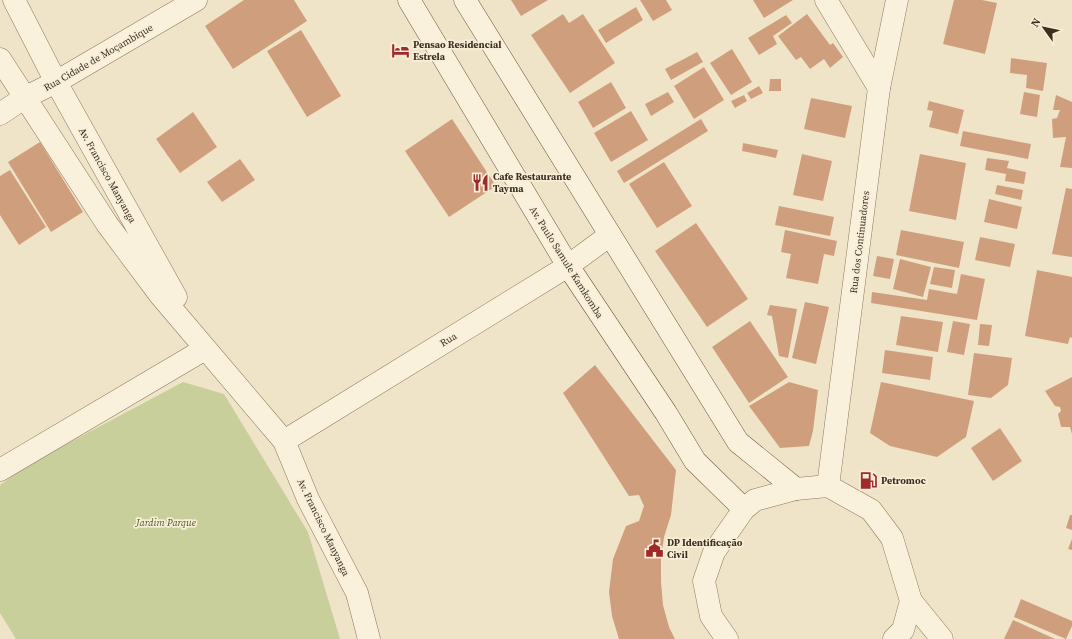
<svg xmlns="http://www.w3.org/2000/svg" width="1072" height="639" font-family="'Source Serif 4',serif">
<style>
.green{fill:#c9cf9b}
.building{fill:#cf9f7d}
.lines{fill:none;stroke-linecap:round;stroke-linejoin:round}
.minor-casing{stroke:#8d765c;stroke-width:23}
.tertiary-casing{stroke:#8d765c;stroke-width:23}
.secondary-casing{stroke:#6f573f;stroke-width:23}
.minor{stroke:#faf1dc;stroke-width:22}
.tertiary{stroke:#faf1dc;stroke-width:22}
.secondary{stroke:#faf1dc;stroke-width:22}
.labels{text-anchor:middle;stroke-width:3.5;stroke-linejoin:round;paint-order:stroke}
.poi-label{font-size:10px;font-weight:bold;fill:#3d2e20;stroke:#f7eed8;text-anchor:start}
.street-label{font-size:10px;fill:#3d2e20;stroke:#f7eed8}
.park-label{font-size:10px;font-style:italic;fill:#4d5a26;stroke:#f7eed8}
</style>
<rect width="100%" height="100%" fill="#f0e4c8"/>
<path class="green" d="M183,382l41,12 84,138 32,107h-324l-16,-26v-128l31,-22z"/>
<path class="building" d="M244,0h50l13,21 -74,48 -28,-43z
M511,0h37l-27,16z
M640,0h26l6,10 -19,11z
M753,0h40l-29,18z
M954,0h28l15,3 -12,51 -42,-10z
M636,7l7,13 -37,23 -8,-13z
M563,14l6,9 14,-9 32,49 -45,30 -39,-58z
M807,14l23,31 3,-2 10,14 -13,11 -6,-9 -14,10 -9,-12 -5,3 -18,-24z
M786,15l6,8 -19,13 4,8 -18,11 -11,-17z
M301,30l40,66 -34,21 -40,-66z
M732,49l20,33 -21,13 -21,-32z
M697,52l6,10 -32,18 -6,-11z
M1011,58l36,5 -4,28 -17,-3 1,-13 -17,-2z
M704,67l20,33 -30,19 -20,-33z
M770,79h11v12h-12z
M611,82l15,26 -33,20 -15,-26z
M759,86l4,7 -12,6 -4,-6z
M668,92l6,10 -23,14 -6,-12z
M1024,92l16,3 -3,22 -17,-3z
M744,95l3,6 -12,7 -4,-7z
M1056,95l16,7v66l-12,-1 6,-30 -13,1 -1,-19 5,-1 3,-8h-7z
M811,98l41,8 -7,32 -41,-9z
M929,101l35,9 -6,24 -29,-7 4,-16 -6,-1z
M631,111l17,29 -37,22 -17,-29z
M193,112l24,35 -37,26 -24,-34z
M452,119l44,67 -47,31 -44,-66z
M701,119l7,12 -84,52 -7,-12z
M963,131l68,13 -3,15 -68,-13z
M40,142l43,70 -32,20 -43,-70z
M743,143l35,7 -2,8 -34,-7z
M802,154l30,7 -9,40 -30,-6z
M920,154l46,9 -10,57 -47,-9z
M987,158l22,3 -2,7 19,4 -2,12 -19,-3 1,-7 -21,-4z
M240,159l15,21 -33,22 -15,-20z
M664,162l28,44 -35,22 -28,-44z
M10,170l36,57 -27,18 -19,-30v-39z
M997,185l26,5 -2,10 -26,-6z
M1066,188l6,1v68l-20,-3z
M989,199l33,8 -5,22 -33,-7z
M779,206l55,11 -4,19 -55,-11z
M696,223l52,76 -41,28 -52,-76z
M785,230l52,11 -3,15 -10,-2 -6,30 -32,-6 5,-24 -10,-2z
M901,230l63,12 -5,26 -63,-13z
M980,237l35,7 -5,23 -35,-7z
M877,256l17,3 -4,20 -17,-3z
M900,259l31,8 -8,30 -30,-8z
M934,267l21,3 -3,18 -22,-4z
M1037,270l35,7v61l-2,-1 -2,7 -43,-8z
M961,274l24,5 -8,41 -106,-17 1,-11 55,8 2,-11 28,5z
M805,302l24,5 -13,57 -24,-6z
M770,305l27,4 -9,49 -9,-2 -7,-40 -5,-1z
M901,316l42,6 -5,30 -42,-7z
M750,321l38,56 -39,26 -37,-56z
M953,321l17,3 -6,31 -17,-3z
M980,324l12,1 -3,21 -11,-1z
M885,350l48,7 -3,23 -48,-7z
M974,353l38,5 -4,27 -17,13 -23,-3z
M595,365l81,105 -5,45 -7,22 -3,22v23l2,23 6,22 6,12h-56l-7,-23 -3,-24 4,-33 13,-33 13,-5 5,-15 -5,-11 -10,1 -66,-103z
M1072,377v57l-2,-7h-9l-3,-13 3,-3 -1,-4 -5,-1 -10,-15z
M789,382l29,8 -5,41 -4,15 -29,2 -31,-42z
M881,382l93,19 -8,36 -29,20 -47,-11 -20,-13z
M1000,428l22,33 -29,20 -22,-33z
M1070,515h2v15l-6,-2z
M1072,539v11l-4,-1z
M1021,599l51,22v5l-6,13 -52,-22z
M1013,620l42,19h-51z"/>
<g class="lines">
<defs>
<path id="minor" d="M14,0l42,82 120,215
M826,0l53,88
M0,59l107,165 53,71 124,146 24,58 49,94 12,46
M0,114l24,-16 32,-16 140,-82
M284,441l284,-175 42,-31
M0,470l205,-121
M911,601l31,38"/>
<path id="tertiary" d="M828,486l51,-398 18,-88
M727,639l-16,-23 -7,-35 10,-29 30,-43 11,-9 41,-11 32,-3 43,24 21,28 19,63 -8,29 -9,9"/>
<path id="secondary" d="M409,0l159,266 98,147 29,48 49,48
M465,0l273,442 58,47"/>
</defs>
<use href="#minor" class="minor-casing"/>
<use href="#tertiary" class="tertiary-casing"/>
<use href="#secondary" class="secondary-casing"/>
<use href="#minor" class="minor"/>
<use href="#tertiary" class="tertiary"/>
<use href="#secondary" class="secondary"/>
</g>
<defs>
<symbol id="hotel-bare" viewBox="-9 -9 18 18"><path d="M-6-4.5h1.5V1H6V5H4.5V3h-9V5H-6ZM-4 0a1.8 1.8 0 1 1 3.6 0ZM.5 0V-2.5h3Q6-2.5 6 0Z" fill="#9e2a2b" stroke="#f7eed8" stroke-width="2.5" paint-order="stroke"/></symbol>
<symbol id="restaurant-bare" viewBox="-9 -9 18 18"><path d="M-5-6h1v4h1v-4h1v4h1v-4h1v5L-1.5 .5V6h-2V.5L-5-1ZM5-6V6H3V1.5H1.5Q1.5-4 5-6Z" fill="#9e2a2b" stroke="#f7eed8" stroke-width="2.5" paint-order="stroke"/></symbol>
<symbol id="fuel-bare" viewBox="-9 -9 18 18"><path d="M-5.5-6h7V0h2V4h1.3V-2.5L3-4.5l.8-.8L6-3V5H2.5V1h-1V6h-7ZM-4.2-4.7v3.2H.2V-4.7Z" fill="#9e2a2b" stroke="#f7eed8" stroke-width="2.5" paint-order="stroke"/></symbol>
<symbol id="civic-bare" viewBox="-9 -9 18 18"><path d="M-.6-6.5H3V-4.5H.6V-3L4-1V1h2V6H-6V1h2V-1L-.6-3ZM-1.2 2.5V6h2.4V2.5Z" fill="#9e2a2b" stroke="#f7eed8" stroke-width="2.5" paint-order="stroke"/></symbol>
</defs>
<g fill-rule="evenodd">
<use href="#hotel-bare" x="388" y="38" width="25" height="25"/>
<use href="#restaurant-bare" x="468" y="170" width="25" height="25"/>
<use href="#fuel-bare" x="856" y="468" width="25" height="25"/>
<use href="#civic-bare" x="642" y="536" width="25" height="25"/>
</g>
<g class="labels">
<g class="poi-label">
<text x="413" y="48">Pensao Residencial<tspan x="413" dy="12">Estrela</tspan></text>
<text x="493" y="180">Cafe Restaurante<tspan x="493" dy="12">Tayma</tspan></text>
<text x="881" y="484">Petromoc</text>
<text x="667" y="546">DP Identificação<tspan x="667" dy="12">Civil</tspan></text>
</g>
<g class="street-label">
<text transform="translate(98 57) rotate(-30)" y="4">Rua Cidade de Moçambique</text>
<text transform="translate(108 175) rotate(61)" y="4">Av. Francisco Manyanga</text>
<text transform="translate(859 242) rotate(-83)" y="4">Rua dos Continuadores</text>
<text transform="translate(567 262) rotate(58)" y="4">Av. Paulo Samule Kamkomba</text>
<text transform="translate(448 339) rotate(-32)" y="4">Rua</text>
<text transform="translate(324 527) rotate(64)" y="4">Av. Francisco Manyanga</text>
</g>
<g class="park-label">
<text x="166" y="526">Jardim Parque</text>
</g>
</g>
<g transform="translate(1044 28) rotate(303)" stroke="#f7eed8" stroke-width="3" paint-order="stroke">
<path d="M0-3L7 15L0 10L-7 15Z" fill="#3d2e20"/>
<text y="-6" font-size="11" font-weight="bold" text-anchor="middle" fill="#3d2e20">N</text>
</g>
</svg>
